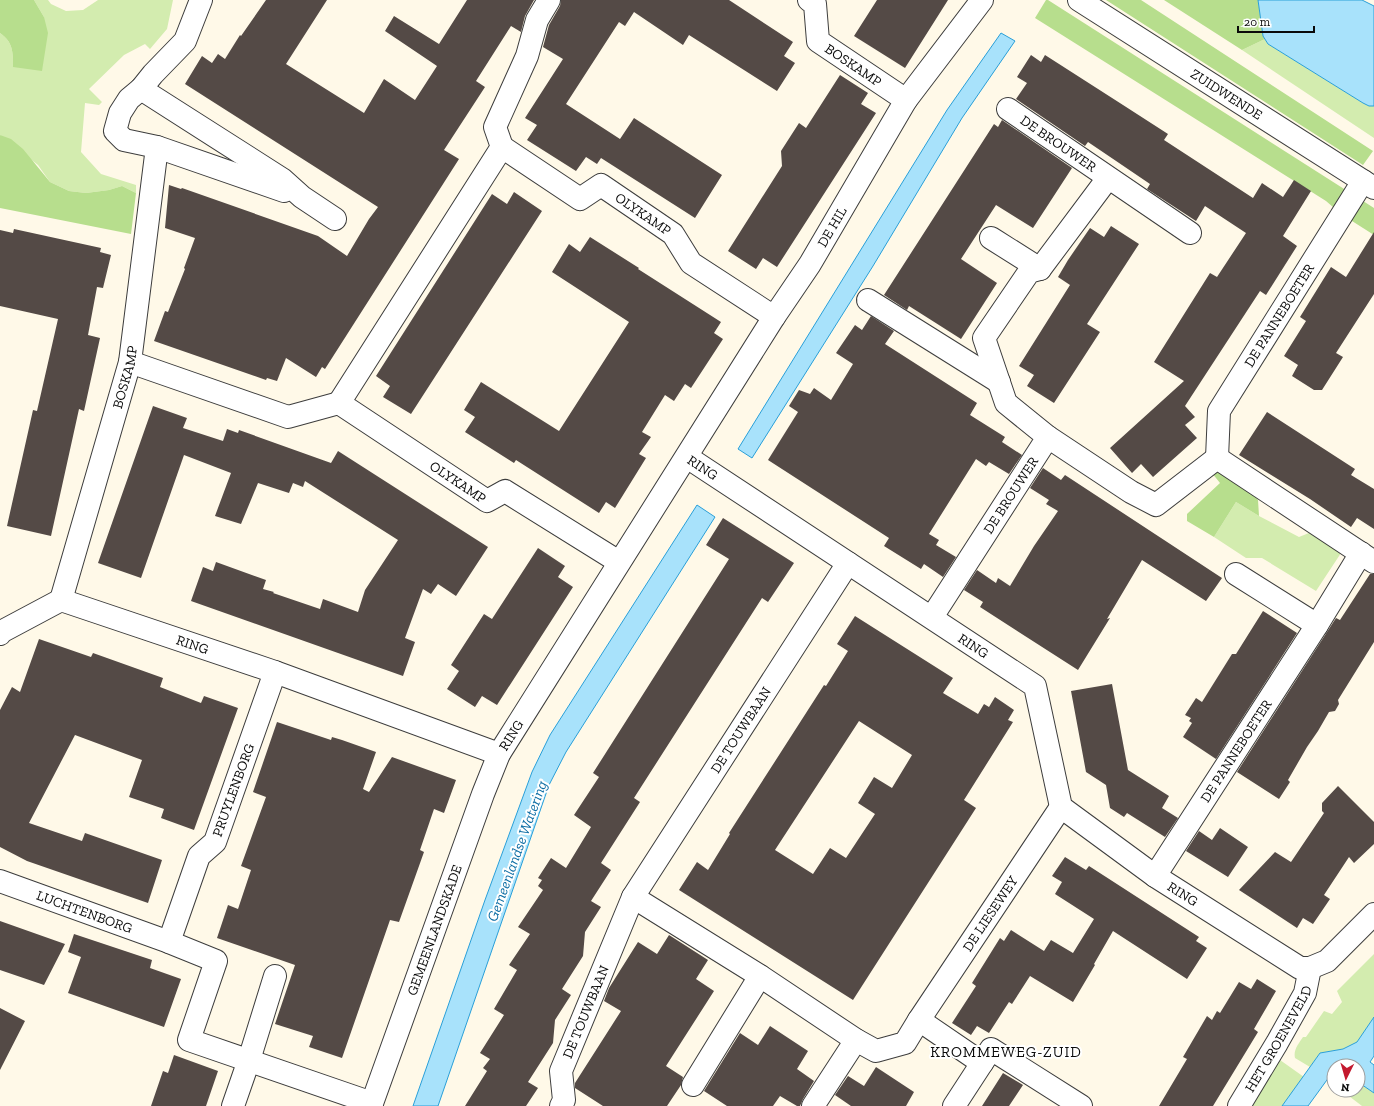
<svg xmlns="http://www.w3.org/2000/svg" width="1374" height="1106" font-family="'Zilla Slab',serif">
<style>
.green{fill:#d3ecaf}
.forest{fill:#b7de8d}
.water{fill:#a8e2fb;stroke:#299fd8}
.building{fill:#544a46;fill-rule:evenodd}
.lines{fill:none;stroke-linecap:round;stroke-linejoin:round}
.street-casing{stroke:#3d3d3d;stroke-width:24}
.street{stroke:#fff;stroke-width:22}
.labels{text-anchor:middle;stroke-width:4;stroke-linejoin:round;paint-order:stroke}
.street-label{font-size:14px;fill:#0a0a0a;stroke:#fff}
.water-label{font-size:15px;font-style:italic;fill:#0c6da4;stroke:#fff}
.neighbourhood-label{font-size:15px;letter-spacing:1px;fill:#0a0a0a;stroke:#fff}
</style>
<rect width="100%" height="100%" fill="#fff9e8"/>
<path class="green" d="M34,0h14l3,4 15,7 17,-1 15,-10h75l-6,29 -17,20 -5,-5 -21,11 -35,34 13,13 -3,3 -14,-2 -4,49 20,22 35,11v8l-14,-7 -13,4 -23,3 -17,-2 -19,-9 -12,-17 -38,-30v-102c13,9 13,19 13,34l31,-50z
M1265,39l3,5 95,59 6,3h5v32l-132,-88z
M1236,502l23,14 40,21 10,-4 32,20 -25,38 -54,-33h-16l-32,-21z
M1374,954v63l-17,25 -14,7 -23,4 -10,14 -15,-9c-2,-8 4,-15 8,-21h3l18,-26 8,3 10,-12 -5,-11z
M1280,1060l24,17 -22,29h-32z
M1358,1082l16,11v13h-12l-21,-16h17z"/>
<path class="forest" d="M0,0h34l10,17 4,16 -6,38 -29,-4c0,-15 0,-25 -13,-34z
M1046,0h2l326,208v27l-33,-21 -15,-13 -291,-183z
M1106,0h35l232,151 -10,14z
M1164,0h94l5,36 2,3 -23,11z
M0,135l11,4 12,10 27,33 19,9 17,2 23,-3 13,-4 14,7 -5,41 -131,-26z
M1215,471l5,1 34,22 4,6 1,16 -23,-14 -22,35 -27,-16v-7l33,-31 -8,-10z"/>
<path class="water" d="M1258,0h104l12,6v100h-5l-6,-3 -95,-59 -5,-8z
M1001,33l14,8 -53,77 -89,148 -121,192 -14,-9 209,-339z
M697,505l18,12 -149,235 -17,33 -111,321h-25l72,-206 47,-128 18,-37z
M1374,1017v39l-4,6 4,3v28l-16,-11v-16h-24v7h-2l-24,33h-26l38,-53 23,-4 14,-7z"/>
<path class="building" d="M266,0h61l-41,64 78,49 20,-34 31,21 22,-34 -52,-35 9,-15 45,28 28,-44h67l-9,16 -4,16 -10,-6 -35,55 9,6 -41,63 15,9 -134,210 -3,-2 -6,10 -30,-19 -9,23 -10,-3 -1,2 -112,-39 11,-30 3,1 17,-43 -1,-1 11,-30 -30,-10 4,-43 12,4 1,-1 136,48 29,20 22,-37 9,-12 -193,-123 17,-28 10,7 6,-9 7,5 15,-24 1,1z
M561,0h168l64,42 -9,14 11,7 -18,28 -88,-56 -6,10 -49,-33 -9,14 -6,-4 -53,82 54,35 14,-21 88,57 -27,43 -94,-60 -4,6 -11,-7 -10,14 -49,-31 10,-15 -12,-7 38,-59 -20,-12 6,-22 11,-19z
M877,0h71l-43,68 -51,-32z
M1031,55l10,7 4,-7 78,50 45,29 -4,6 89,58 9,-15 21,14 11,-17 17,11 -28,45 14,10 -31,49 -6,-4 -75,115 10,11 -10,8 12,13 -44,39 -12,-13 -9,9 -22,-25 74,-67 -30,-19 56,-89 7,4 29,-44 -41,-27 -9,15 -49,-32 3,-5 -28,-19 -34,-23 -3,4 -69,-47 11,-16 -10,-6z
M840,75l28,18 -7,11 15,9 -99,154 -14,-9 -7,11 -28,-18 54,-85 -1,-15 18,-28 7,5z
M1002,120l70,48 -39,60 -37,-23 -35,54 36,24 -36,56 -52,-33 -2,4 -23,-15 110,-171 4,3z
M514,192l28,19 -131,203 -28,-17 7,-11 -14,-10 116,-182 15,10z
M1111,226l28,18 -52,80 13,8 -46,71 -27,-17 7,-11 -15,-9 51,-81 -12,-8 10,-17 22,-32 14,9z
M14,229l87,19 -1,4 11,3 -8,33 -6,-1 -9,48 12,3 -16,73 -5,-2 -28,127 -44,-10 26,-116 4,1 21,-92 -58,-13v-76l13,3z
M1374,232v62l-38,59 7,4 -21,33h-8l-22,-14 6,-11 -14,-9 22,-35 -6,-4 31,-50 15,10z
M590,237l49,31 -1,1 83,53 -7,11 9,6 -32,49 -6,-4 -11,17 -9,-6 -23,37 9,5 -12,17 7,4 -31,50 -9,-6 -7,11 -83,-53 -2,3 -49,-31 10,-15 -11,-7 17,-28 78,49 70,-109 -77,-50 17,-28 11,8z
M871,316l23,15 -9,13 92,59 -7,12 35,22 -3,5 20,13 -13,19 -20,-12 -3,4 -10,-7 -47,75 10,6 -3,5 20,12 -13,20 -19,-13 -3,5 -37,-23 5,-8 -121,-78 30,-48 -9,-6 10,-16 11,4 4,-6 17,12 22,-36 -17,-11 19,-28 7,5z
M153,406l34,12 -4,10 40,13 4,-12 11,4 1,-3 92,33 7,-12 150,96 -32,49 -18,-12 -7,10 -8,-5 -18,49 10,4 -12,34 -212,-75 12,-34 10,4 3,-9 50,18 -3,9 11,3 -1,1 47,16 3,-10 35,13 7,-22 33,-50 -93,-59 -2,6 -10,-4 -4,10 -31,-10 -17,41 -26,-8 16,-43 -47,-18 -43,123 -43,-15z
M1267,412l88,57 -4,6 23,14v40l-17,-11 -6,9 -41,-28 -71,-44z
M1043,468l18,12 4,-5 157,103 -16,23 -64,-41 -35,59 3,-1 -32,52 -98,-63 3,-5 -19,-12 13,-20 19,13 2,-5 12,8 24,-40 24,-35 -12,-7 3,-4 -19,-12z
M723,518l71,45 -26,39 -6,-4 -128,200 6,4 -39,61 10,7 -20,31 10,6 -16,25 -2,24 -21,33 9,6 -16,25 -2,23 -25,39 10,6 -12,18h-61l22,-35 -4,-3 7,-9 -10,-6 24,-38 -10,-6 23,-39 -8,-5 21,-31 -12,-7 25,-37 -5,-4 4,-6 -4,-2 13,-20 15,10 25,-41 -17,-12 25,-38 -6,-4 136,-214 -23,-14z
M538,548l27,18 -7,11 15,10 -76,118 -15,-9 -7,11 -28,-18 12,-18 -8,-6 33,-51 8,5z
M1370,574h4v68l-36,58 1,4 -4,7 -6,1 -11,19 -11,16 -19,33 2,2 -11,17 -42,-27 99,-154 4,2z
M1263,611l34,22 -81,126 -33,-22 9,-14 -3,-2 2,-3 -6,-3 11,-17 6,4 30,-48h4z
M855,616l98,62 -10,15 35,21 6,-10 5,3 6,-10 19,13 -6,10 5,2 -49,78 12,8 -123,192 -174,-110 18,-28 11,8 22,-36 -1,-1 95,-148 2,1 22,-35 -11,-7zM859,721l53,34 -20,33 -18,-11 -16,26 17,11 -29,44 -16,-10 -17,26 -38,-24z
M39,639l52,18 2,-4 70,25 -3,9 41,16 3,-7 34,12 -44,122 -33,-12 3,-9 -35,-12 13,-37 -67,-25 -46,88 53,18 3,-8 77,27 -14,43 -121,-42 -27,-14v-137l12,-23 8,5z
M1112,684l16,86 41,26 -7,12 16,10 -13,19 -38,-24 -3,4 -14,-9 -4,-23 -20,-13 -15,-81z
M277,722l54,18 1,-3 10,3 34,12 -13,37 6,3 23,-35 64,23 -12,33 -10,-4 -14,41 4,2 -25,70 -9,-2 -48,138 -33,-11 4,-11 -38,-12 20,-59 -78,-27 11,-33 10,4 13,-39 -10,-4 25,-69 -13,-5z
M1338,786l36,36v22l-20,19 -5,-6 -25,38 6,4 -17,25 -10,-6 -6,10 -58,-38 36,-38 16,10 33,-49 -2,-2v-8z
M1220,828l28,19 -20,30 -42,-26 13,-20 13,9z
M1065,857l21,13 3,-4 48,31 62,40 -3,4 11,7 -20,31 -74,-48 -19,33 1,1 -22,37 -43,-26 -18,28 -3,-2 -20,31 -12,-7 -6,9 -19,-12 24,-37 -4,-3 28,-45 4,3 7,-11 33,21 7,-11 22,13 21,-34 -39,-25 7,-12 -10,-6z
M0,921l65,23 -21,41 -44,-15z
M74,934l78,26 -2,8 31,11 -17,48 -96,-34 13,-36 -13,-5z
M669,935l39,25 -12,19 18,12 -48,75 17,11 -2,8 -14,21h-64l-28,-18v-5l46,-72 -17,-10 5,-13 29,-46 19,12z
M1257,979l19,12 -22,38 4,3 -45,74h-54l28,-47 -4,-2 24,-41 5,4 5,-9 3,2 19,-31 12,7z
M0,1008l25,13 -25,49z
M770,1026l38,25 -11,18 17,12 -11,18 -3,7h-3l-17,-10 -7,10h-46l-23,-15 36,-58 18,12z
M174,1055l44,16 -12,35h-55l12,-35 5,2z
M876,1067l38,25 -8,14h-55l-16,-11 13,-19 16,10z
M1003,1073l20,12 -14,21h-27z"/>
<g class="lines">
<defs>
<g id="street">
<path id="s1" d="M809,0l6,4 3,37 88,59"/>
<path id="s2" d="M1079,0l295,188"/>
<path d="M141,89l141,90 20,18 33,22"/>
<path id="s3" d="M1008,109l182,124"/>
<path d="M157,147l127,44"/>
<path id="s4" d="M502,147l78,52 21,-14 72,49 18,29 83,54"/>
<path d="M991,238l49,31"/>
<path d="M868,300l131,82"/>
<path id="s5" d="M130,362l158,55 51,-14 148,98 18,-10 114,71"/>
<path d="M339,403l163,-256 -7,-20 32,-71 10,-36 12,-20"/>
<path d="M1048,437l83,55 25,13 61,-47 157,104"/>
<path id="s6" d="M687,457l348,229 26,121 94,69 145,92h10l17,-7 47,-47"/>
<path id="s7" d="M1217,458l2,-47 144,-230"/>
<path d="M1236,574l81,51"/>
<path id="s8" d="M61,600l69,-238 27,-215 -33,-7 -9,-9 5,-18 9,-14 12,-10 12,-15 32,-33 16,-41"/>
<path id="s9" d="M932,617l116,-180 -42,-34 -22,-65 45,-66 11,-3 68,-91"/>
<path id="s10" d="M0,634l1,-2 60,-32 214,72 224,82"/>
<path d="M275,672l-60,170 -16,14 -30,86 47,19 -27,79 183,63"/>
<path id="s11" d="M1155,876l162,-251 44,-72"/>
<path id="s12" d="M0,881l169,61"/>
<path d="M633,897l127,79"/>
<path d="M919,1020l63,43 9,-14 90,57"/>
<path id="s13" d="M693,1085l67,-109 96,64 20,11 29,-8 14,-23 142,-213"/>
<path d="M233,1106l16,-46 26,-84"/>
<path id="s14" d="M371,1106l112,-312 16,-40 275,-437 36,-53 96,-164 76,-100"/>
<path id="s15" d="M561,1106l3,-6 -3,-29 72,-174 215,-334"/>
<path d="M813,1106l43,-66"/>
<path d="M954,1106l28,-43"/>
<path id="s16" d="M1239,1106l38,-63 28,-50 5,-25"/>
</g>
</defs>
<use href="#street" class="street-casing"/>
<use href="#street" class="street"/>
</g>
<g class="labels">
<g class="street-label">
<text dy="5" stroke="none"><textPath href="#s1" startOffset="87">BOSKAMP</textPath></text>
<text dy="5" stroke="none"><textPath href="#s2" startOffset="175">ZUIDWENDE</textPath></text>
<text dy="5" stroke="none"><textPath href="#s3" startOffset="61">DE BROUWER</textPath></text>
<text dy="5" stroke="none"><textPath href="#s4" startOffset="170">OLYKAMP</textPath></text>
<text dy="5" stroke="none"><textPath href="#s14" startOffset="998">DE HIL</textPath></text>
<text dy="5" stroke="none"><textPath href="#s7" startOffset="160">DE PANNEBOETER</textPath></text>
<text dy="5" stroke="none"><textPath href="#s8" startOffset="232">BOSKAMP</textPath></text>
<text dy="5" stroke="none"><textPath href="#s6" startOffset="19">RING</textPath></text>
<text dy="5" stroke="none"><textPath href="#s5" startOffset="363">OLYKAMP</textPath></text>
<text dy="5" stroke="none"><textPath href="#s9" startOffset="145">DE BROUWER</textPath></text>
<text dy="5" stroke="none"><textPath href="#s10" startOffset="209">RING</textPath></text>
<text dy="5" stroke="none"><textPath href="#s6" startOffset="343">RING</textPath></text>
<text dy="5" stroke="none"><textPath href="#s15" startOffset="423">DE TOUWBAAN</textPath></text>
<text dy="5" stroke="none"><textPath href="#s14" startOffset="397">RING</textPath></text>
<text dy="5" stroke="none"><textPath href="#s11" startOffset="149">DE PANNEBOETER</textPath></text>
<text transform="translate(233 790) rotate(-70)" y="5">PRUYLENBORG</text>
<text dy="5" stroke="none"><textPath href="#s6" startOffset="690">RING</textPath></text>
<text dy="5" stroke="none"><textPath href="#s12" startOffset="90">LUCHTENBORG</textPath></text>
<text dy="5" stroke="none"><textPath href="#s13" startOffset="451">DE LIESEWEY</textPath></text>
<text dy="5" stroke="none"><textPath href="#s14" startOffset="187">GEMEENLANDSKADE</textPath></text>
<text dy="5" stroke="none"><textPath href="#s15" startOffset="100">DE TOUWBAAN</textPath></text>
<text dy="5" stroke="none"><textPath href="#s16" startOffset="78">HET GROENEVELD</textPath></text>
</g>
<g class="water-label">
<text transform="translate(517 851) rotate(-70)" y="5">Gemeenlandse Watering</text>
</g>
<g class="neighbourhood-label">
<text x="1006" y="1057">KROMMEWEG-ZUID</text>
</g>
</g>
<g transform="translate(1346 1078) rotate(185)"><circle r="19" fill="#ffffff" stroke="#9d9d9d"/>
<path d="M0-3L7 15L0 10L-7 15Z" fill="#c4192e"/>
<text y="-6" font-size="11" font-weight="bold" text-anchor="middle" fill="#0a0a0a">N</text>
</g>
<path d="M1238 26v6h76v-6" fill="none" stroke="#0a0a0a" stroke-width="2"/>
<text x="1244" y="26" font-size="12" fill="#0a0a0a" stroke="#ffffff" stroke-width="3" paint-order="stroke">20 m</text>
</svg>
